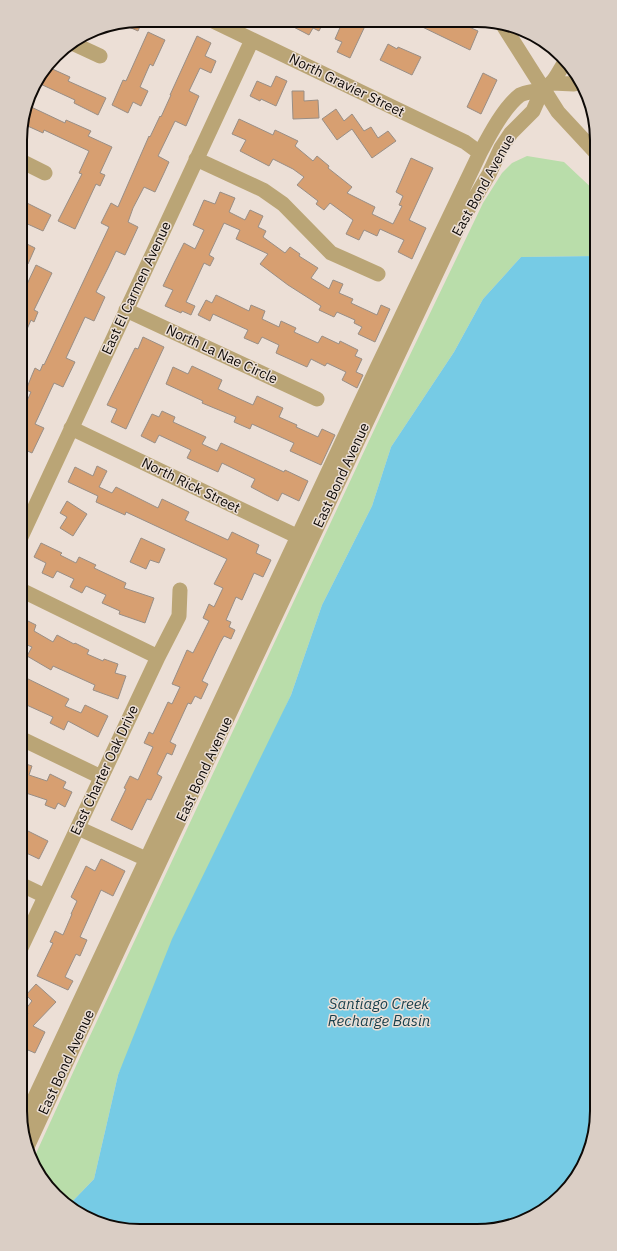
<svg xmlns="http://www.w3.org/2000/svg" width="617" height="1251" font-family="'IBM Plex Sans',sans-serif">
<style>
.green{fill:#b9ddaa}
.water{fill:#76cbe5}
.building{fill:#d79f71;stroke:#998e85}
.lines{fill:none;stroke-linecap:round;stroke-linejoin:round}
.minor{stroke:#baa576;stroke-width:15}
.labels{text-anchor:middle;stroke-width:3;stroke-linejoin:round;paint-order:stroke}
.street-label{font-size:14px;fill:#0e0a07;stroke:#ecdfd6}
.water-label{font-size:15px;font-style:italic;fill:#183f4b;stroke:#ecdfd6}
.rim{fill:none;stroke:#0e0a07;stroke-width:2}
</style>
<rect width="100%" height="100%" fill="#ecdfd6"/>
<path class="green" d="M527,156l37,6 33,31v63l-76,1 -38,42 -29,53 -63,95 -19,59 -50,99 -31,90 -173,380 -24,104 -26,27 -7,-5 -28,-41 48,-105 302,-644 100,-208 19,-30 10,-10z"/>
<path class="water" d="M597,256v863l-9,38 -16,27 -28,27 -28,14 -39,6 -353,-1 -37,-11 -19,-13 26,-27 24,-104 54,-136 119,-244 31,-90 50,-99 19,-59 63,-95 29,-53 38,-42z"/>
<path class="building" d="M140,20h3l-5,11 -16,-7z
M282,21h42l-5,10 -6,-3 -4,7z
M350,21h4l11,5 -15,32 -13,-6 5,-10 -7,-3 7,-16 6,2z
M412,22h29l10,4 2,-4h5l20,9 -8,19z
M148,32l17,8 -12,26 -3,-2 -10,23 8,4 -7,15 -8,-4 -5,11 -16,-8 11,-25 3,1z
M197,36l14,7 -6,13 11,5 -5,12 -11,-5 -11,23 10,5 -13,30 -11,-5 -17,35 11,6 -5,11 -9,19 -11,-5 -11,21 -5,14 10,5 -13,28 -9,-4 -8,17 -12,24 9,5 -11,24 -9,-4 -19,41 9,4 -12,25 -9,-4 -19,41 9,4 -12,25 -11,-5v-34l10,-22 -5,-2 6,-15 3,-7 5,3 3,-7 1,1 65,-138 -8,-4 10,-20 7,4 31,-71 1,1 10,-21 1,1 10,-22h-1z
M388,44l9,5 1,-2 23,10 -9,18 -32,-15z
M48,67l22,10 -2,4 38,17 -8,17 -24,-12 1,-3 -39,-18z
M483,73l14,7 -16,34 -14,-7z
M276,76l11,5 -11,25 -15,-7 -1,2 -10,-5 7,-15 14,6z
M292,91h12v10l14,-1 1,18 -26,1z
M27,105l38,18 1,-3 25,11 -3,5 24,11 -12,26 5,2 -5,11 -4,-2 -21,45 -17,-8 24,-47 -3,-1 10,-22 -45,-21 -1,3 -22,-10z
M336,109l8,12 8,-7 12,17 7,-4 7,11 10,-7 8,10 -24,17 -20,-29 -15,11 -15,-21z
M239,119l34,16 2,-5 23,11 -3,5 18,15 4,-5 12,10 -1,2 24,19 -5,6 28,14 -3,7 21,10 9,-18 -3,-1 4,-9 -7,-4 15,-34 22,10 -24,52 17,8 -14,31 -14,-7 6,-12 -24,-11 -3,7 -13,-6 -5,10 -13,-6 7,-14 -23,-17 -6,7 -8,-6 2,-3 -21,-16 7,-8 -11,-8 -20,-10 -4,7 -29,-15 6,-11 -14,-6z
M220,192l15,6 -6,14 16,8 5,-10 13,6 -5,11 8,4 -3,6 22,16 5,-6 10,7 -1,2 19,12 -7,10 18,11 4,-9 10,4 -4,9 14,6 -2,4 26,12 4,-10 9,4 -15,33 -17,-8 4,-7 -8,-4 1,-3 -18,-8 -3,5 -15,-7 2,-4 -33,-21 -28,-21 8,-10 -32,-15 4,-9 -16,-7 -15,32 5,3 -4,8 -6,-3 -18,39 9,4 -4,9 -9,-4 -1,2 -16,-7 8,-16 -10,-4 12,-25 9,-18 11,6 9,-19 -11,-5 11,-25 11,4z
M21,202l5,3 1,-2 24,12 -8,16 -22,-10z
M21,241l14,7 -7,16 -7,-3z
M36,265l16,8 -18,37 4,2 -4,10 -3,-2 -10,23v-46z
M216,295l33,16 2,-6 14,6 -3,8 17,8 2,-6 15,7 -2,4 24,11 4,-7 17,8 1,-3 18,9 -3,6 7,3 -6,13 7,3 -6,13 -15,-8 4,-8 -19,-9 -2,3 -14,-7 -4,8 -31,-14 3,-8 -17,-8 -4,7 -14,-6 4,-8 -35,-16 -3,7 -12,-6 8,-15 6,3z
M143,337l21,10 -38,82 -15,-7 6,-13 -10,-4 28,-57 3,1z
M192,366l30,14 -4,9 15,7 20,9 4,-9 26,12 -4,9 18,8 -1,2 22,10 4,-8 13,6 -14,30 -31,-14 4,-8 -42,-19 -2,5 -16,-7 2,-5 -34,-14 1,-2 -37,-17 7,-17 15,7z
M162,411l13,6 -2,5 33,15 -4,7 15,7 4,-8 63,29 1,-2 23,11 -9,20 -17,-8 -4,8 -12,-6 -15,-8 4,-8 -33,-16 -4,9 -31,-14 4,-8 -32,-15 -4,8 -14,-7 11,-22 7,3z
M97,466l10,5 -8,16 13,6 4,-6 42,21 4,-9 27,13 -4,8 43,20 4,-8 27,13 -3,8 15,7 -8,17 -9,-4 -12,27 -6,-3 -10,23 5,2 -2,5 6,3 -4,9 -7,-3 -4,7 -18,38 6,3 -7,15 -6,-3 -4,8 -3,-1 -18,39 6,3 -4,10 -5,-2 -10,21 5,3 -11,23 -4,-1 -15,31 -21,-10 15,-31 -2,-1 6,-12 8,4 15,-33 -9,-4 5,-11 4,2 15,-32 4,2 8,-17 -8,-3 15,-34 6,3 16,-32 -6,-3 6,-14 5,3 9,-19 -9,-4 13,-25 -101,-47 -1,3 -29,-13 2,-6 -30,-14 7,-15 18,9z
M67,501l20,13 -14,22 -13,-8 7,-11 -7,-4z
M141,538l24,11 -6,14 -9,-3 -4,9 -16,-7z
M41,543l21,10 -2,2 16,8 3,-6 17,8 -2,3 32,15 -2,5 30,10 -9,25 -26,-9 1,-3 -18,-8 4,-8 -20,-9 -4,7 -12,-6 4,-8 -17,-8 -4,7 -11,-5 4,-10 -12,-6z
M20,617l16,8 -2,6 19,11 4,-7 17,9 1,-1 14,7 -2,4 16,7 1,-2 14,5 -3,9 11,3 -8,23 -25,-9 2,-5 -42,-19 -2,4 -24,-14 5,-9 -12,-5z
M20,675l49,24 -4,7 16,7 4,-8 23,11 -10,21 -30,-16 -4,9 -14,-7 3,-6 -33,-15z
M20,762l12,4 -3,9 18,6 3,-7 16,8 -3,6 9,4 -7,15 -7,-4 -3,6 -10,-4 2,-5 -24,-8 -1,4 -2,-1z
M24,829l24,12 -9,18 -19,-9v-13z
M101,859l24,12 -12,25 -12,-6 -21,47 7,3 -7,16 -4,-2 -11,23 8,4 -5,9 -31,-14 16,-33 -3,-1 5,-11 8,4 9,-21h-1l6,-13 -6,-4 15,-31 9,5z
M36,984l20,18 -23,24 12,6 -10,21 -7,-3 -8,17v-36l8,-18 -3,-3 7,-9 -6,-6z"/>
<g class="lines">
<path class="minor" d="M211,20l254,122 15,11
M501,22l57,90 39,42
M72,43l28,13
M552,83l22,1 3,-3
M196,159l67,31 20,14 48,49 47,21
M21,161l24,12
M126,310l191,89
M71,428l236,113
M21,537l231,-497
M21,590l137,67
M20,738l81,39
M78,828l77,35
M20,884l25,12
M20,950l138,-293 21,-41 1,-26
M22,1125l354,-755 104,-217c9,-17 24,-46 40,-58 4,-2 10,-3 15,-4 18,-5 19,-11 28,-26l2,-2
M26,1149l95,-205 339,-721 29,-49 12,-26 10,-15 22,-22 10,-23"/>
</g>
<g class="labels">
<g class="street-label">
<text transform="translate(347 85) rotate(26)" y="5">North Gravier Street</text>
<text transform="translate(483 185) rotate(-61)" y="5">East Bond Avenue</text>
<text transform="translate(136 288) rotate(-65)" y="5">East El Carmen Avenue</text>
<text transform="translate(222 354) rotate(25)" y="5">North La Nae Circle</text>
<text transform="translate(341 475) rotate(-65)" y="5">East Bond Avenue</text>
<text transform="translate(191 485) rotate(26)" y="5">North Rick Street</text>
<text transform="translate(204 769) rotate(-65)" y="5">East Bond Avenue</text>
<text transform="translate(104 770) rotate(-65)" y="5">East Charter Oak Drive</text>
<text transform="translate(66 1062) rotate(-65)" y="5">East Bond Avenue</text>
</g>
<g class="water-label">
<text x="379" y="1009">Santiago Creek<tspan x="379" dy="17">Recharge Basin</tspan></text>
</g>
</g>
<path d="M0 0H617V1251H0ZM140 27H477A113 113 0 0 1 590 140V1111A113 113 0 0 1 477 1224H140A113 113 0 0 1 27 1111V140A113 113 0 0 1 140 27Z" fill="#dacec5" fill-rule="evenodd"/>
<path class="rim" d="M140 27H477A113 113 0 0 1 590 140V1111A113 113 0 0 1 477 1224H140A113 113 0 0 1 27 1111V140A113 113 0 0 1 140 27Z"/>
</svg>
